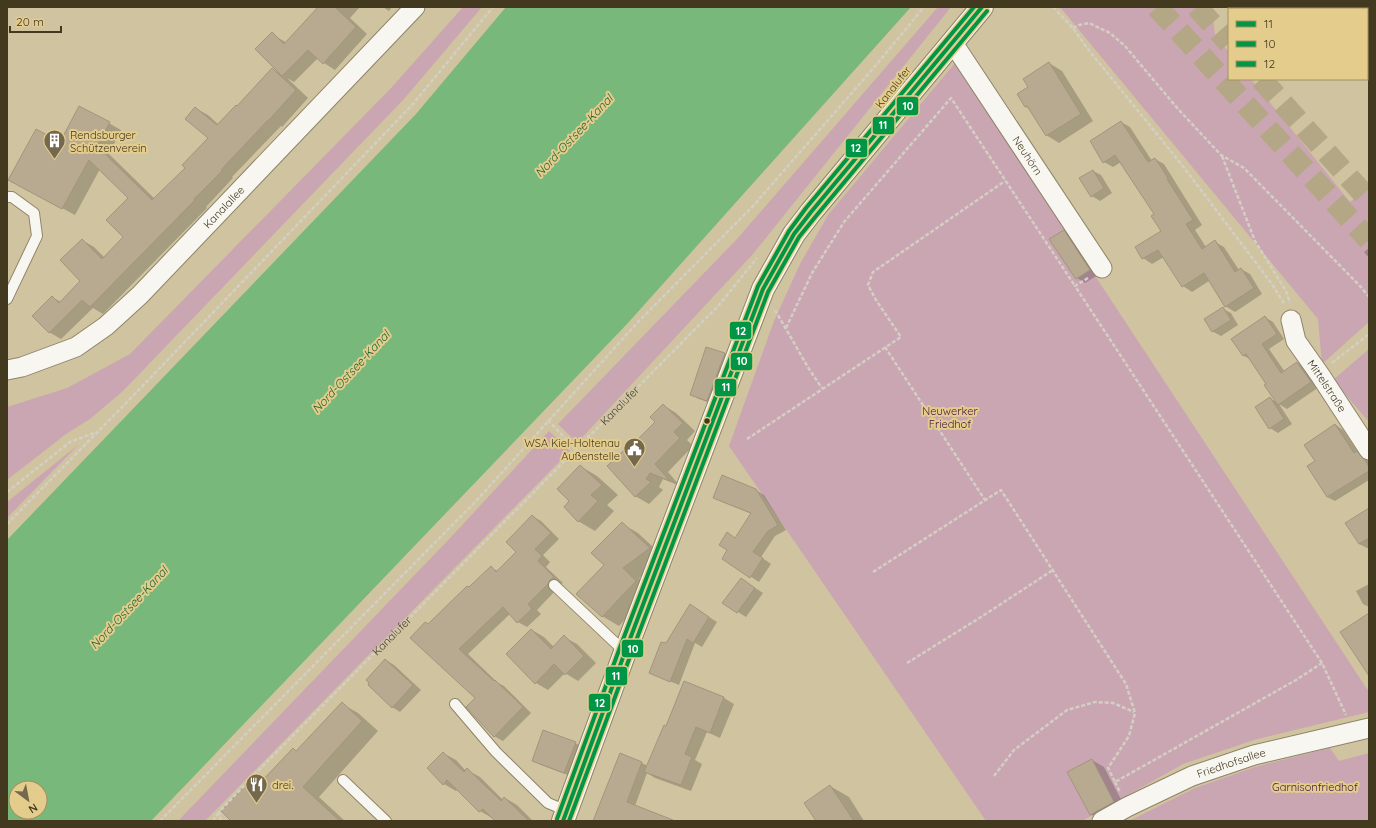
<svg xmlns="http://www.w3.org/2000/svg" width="1376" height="828" font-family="Quicksand,sans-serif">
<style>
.green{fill:#caa6b2}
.water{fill:#78b87a;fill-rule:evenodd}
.shadow{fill:#0003}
.building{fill:#b8aa91;stroke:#a3957b}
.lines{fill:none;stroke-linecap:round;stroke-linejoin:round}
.trunk-tunnel{stroke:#b4a786;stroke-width:22;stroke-dasharray:22 11;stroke-linecap:butt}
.service-casing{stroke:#8f8468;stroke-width:12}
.minor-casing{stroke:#8f8468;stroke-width:21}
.tertiary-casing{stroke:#8f8468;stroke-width:24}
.path{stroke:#d3cfc4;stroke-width:2.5;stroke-dasharray:4 2;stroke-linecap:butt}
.service{stroke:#f8f6f1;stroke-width:10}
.minor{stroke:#f8f6f1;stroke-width:19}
.tertiary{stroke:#f8f6f1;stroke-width:22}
.bus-1-casing{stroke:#e4cc8c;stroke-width:7}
.bus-2-casing{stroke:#e4cc8c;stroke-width:7}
.bus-3-casing{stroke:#e4cc8c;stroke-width:7}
.bus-1{stroke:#009646;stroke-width:4}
.bus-2{stroke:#009646;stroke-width:4}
.bus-3{stroke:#009646;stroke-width:4}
.bus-dot{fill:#43391f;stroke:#e4cc8c;stroke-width:1.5}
.labels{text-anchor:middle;stroke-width:4;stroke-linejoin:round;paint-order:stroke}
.street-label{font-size:11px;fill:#43391f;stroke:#e4cc8c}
.poi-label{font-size:11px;fill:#43391f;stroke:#e4cc8c;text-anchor:start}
.park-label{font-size:11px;fill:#441142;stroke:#e4cc8c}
.water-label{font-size:12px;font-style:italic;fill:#206333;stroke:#e4cc8c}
.line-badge{stroke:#e4cc8c;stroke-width:1.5}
.badge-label{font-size:11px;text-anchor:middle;font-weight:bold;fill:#fff}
</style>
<rect width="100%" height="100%" fill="#d0c3a0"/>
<path class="green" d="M463,7h19l-78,92 -281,292 -33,28 -24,15 -59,46v-73l60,-19 63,-34 262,-267z
M938,7h13l-198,247 -176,189 -19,-19 179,-185z
M1060,7h152l3,28 14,17v27h22l99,123 19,-16v136l-47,42 -4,-45z
M955,63l414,629v20l-115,28 -71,24 -101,57h-96l-257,-375 45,-125 26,-57 28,-49z
M1369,349v73l-36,-42z
M549,431l21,20 -365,370h-27l275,-286z
M78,445l-71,73v-16z
M1330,748l9,13 30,-8v68h-240l66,-33 63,-22z"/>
<path class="water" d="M506,7h405l-284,317 -476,497h-144v-281l409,-426zM16,788h24v24h-24z"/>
<path class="shadow" d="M319,7h41l-10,11 17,16 -32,36 -11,-7 -6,-5 -24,24 -7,-4 21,20 -26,29 -1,-1 -49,51 1,1 -27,29 1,1 -104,106 -10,-6 -32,31 -12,-7 3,-35 9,5 21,-21v-41l12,7 10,10 20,-20 5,-39 -29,-29 -25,46 -54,-29 39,-43 20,-36 41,23 -12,24 46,45 31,-31 24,-30 -15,-30 13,7 11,10 19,-18 34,-38 9,5 -9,-40 15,9z
M383,7h9l-3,4z
M1049,63l13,8 31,50 -34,22 -13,-8 -16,-26 -4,-2 3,-20z
M1121,122l9,5 22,34 3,-2 9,5 38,61 -7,5 11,17 9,-5 9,5 15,23 2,-1 9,5 12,20 -27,18 -10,-6 -16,-25 -17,11 -9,-6 -19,-29 -12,7 -9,-6 20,-26 -7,-18 -35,-52 -8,5 -9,-5z
M1093,171l8,4 11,18 -12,8 -8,-5z
M1064,231l8,5 26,39 -13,8 -8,-5z
M1369,248v10l-5,-6z
M1223,309l8,4 7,12 -17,11 -9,-5z
M1265,317l8,5 11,17 -15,10 16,23 12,-9 9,5 13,19 -32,22 -8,-5 13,20 -14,9 -8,-5v-30l8,5 -26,-43 -8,-4 -11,-17z
M707,348l18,6 8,5 -17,46 -17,-6 -8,-5z
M663,405l13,8 19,18 -8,9 6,6 -25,26 12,14 -17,-7 -4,8 4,3 -14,14 -14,-8 1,-53 20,-21z
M1336,425l7,5 16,24 6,3 4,5v18l-34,21 -8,-4 -11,-36z
M580,466l17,10 21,19 -11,10 7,6 -19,20 -17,-10 -7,-20z
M756,490l8,5 22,35 -11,6 -14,21 10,7 -12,18 -36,-23 29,-45 -30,-12 -8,-4z
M1369,509v40l-10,-5z
M532,516l9,5 18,18 -16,16 7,7 -4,5 17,16 -4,2 -2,4 -20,21 4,4 -14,13 -9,-5 -8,-8 -42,40 30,29 6,3 27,27 -28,28 -9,-5 -18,-38 -48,-73 63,-57 7,3 20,-19z
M622,524l16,9 27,25 -26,20 13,13 -33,35 -17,-10 3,-51z
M749,584l14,9 -17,24 -22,-14z
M1369,584v23l-6,-3 -7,-13z
M698,610l19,12 -15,25 -7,-4 -16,42 -29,-12 16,-28z
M532,630l12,7 10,10 10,-10 13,7 19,19 -18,18 -13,-8 -17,17 -12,-7z
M386,660l8,5 27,25 -21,22 -8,-5z
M724,698l10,6 -14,34 -13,-6 -12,28 7,4 -11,27 -36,-13 -8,-5 -12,33 29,15h-70l48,-58 6,3z
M342,704l16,9 20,18 -59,66 26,24h-113l20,-42 9,5 32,-35 4,3z
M575,743l9,5 -11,29 -32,-12 -8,-4z
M443,753l13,7 10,11 1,-1 13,7 23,23 2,-2 12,7 16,16h-36l-4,-3h-1l-12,-7 -22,-22 -2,2 -12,-7z
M1092,760l12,7 22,42 -24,12 -12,-7z
M830,786l19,11 15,24h-47z"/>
<path class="building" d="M318,7h17l21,20 -33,37 -15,-14 -26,26 -27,-27 17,-17 12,12z
M1049,62l32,52 -35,22 -19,-30 -2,1 -8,-13 11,-7 -5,-8z
M272,68l24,22 -27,30h-1l-47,50 1,1 -28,28 1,1 -105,107 -8,-7 -33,33 -17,-17 20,-20 7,7 21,-22 -20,-21 22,-21 20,20 21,-22 -17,-17 22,-22 -39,-38 -27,49 -54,-29 28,-51 24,13 19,-36 31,16 -13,24 55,54 33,-32 -3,-3 26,-27 -23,-19 10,-12 22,18 19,-20 1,1z
M1121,121l27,41 7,-4 13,20 -1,1 26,41 -7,4 16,25 13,-9 20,32 6,-4 13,20 -29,19 -21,-34 -22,14 -24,-37 -16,9 -7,-12 26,-16 -10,-15 3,-2 -39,-59 -12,8 -13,-22z
M1093,170l11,18 -13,9 -12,-19z
M1064,230l26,40 -14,9 -27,-40z
M1223,307l8,13 -19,12 -8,-13z
M1265,316l12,18 -15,10 19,29 16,-11 14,20 -33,23 -14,-20 2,-1 -20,-30 -3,2 -12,-17z
M706,347l19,6 -18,48 -17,-6z
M1270,397l14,22 -15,10 -14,-22z
M663,404l20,19 -9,9 6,6 -25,26 15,17 -20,-8 -4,6 5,3 -16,15 -28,-31 27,-25 1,1 20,-20 -5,-5z
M1335,424l19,29 3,-2 8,9 4,7v4l-42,26 -20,-31 8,-5 -11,-16z
M580,465l22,20 -11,10 7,6 -20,21 -14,-15 5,-6 -12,-12z
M722,475l34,14 22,36 -11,7 -14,20 10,6 -13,20 -28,-19 5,-9 -8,-5 8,-13 8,6 16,-25 -38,-15z
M1369,508v30l-10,6 -14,-21z
M532,515l19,18 -16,16 7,7 -4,5 16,16 -4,3 -2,4 -20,20 4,5 -15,14 -14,-16 -44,42 35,32 1,-1 28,27 -29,30 -28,-30 9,-9 -65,-60 15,-16 3,2 39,-38 2,1 22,-21 5,6 20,-20 -10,-10z
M622,522l28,26 -27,20 13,13 -34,36 -26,-23 28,-29 -13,-12z
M741,578l14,10 -18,25 -15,-10z
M690,604l19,13 -16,26 -6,-4 -17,43 -21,-9 12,-31 5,1z
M1369,613v63l-29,-44z
M531,629l20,20 13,-14 20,21 -19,19 -11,-11 -19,20 -29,-30z
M385,659l28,26 -21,23 -24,-23 1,-2 -3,-3z
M684,681l40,16 -14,36 -14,-6 -11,27 7,3 -11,28 -37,-13 20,-47 2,1z
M342,702l20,19 -59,66 37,34h-109l-10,-10 31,-33 7,6 34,-36 3,3z
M543,730l33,12 -12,31 -32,-12z
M443,752l21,20 3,-4 34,33 3,-4 25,24h-34l-12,-12 -4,3 -32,-32 -4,5 -16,-17z
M620,753l22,9 -15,40 46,18v1h-80z
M1092,759l22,43 -24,13 -23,-43z
M830,785l24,36h-38l-12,-18z"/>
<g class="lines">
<path class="trunk-tunnel" d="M1157,7l212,233
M1197,7l32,36
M1261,79l108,121"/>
<defs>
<path id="service" d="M7,197h5l22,16 3,23 -30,63
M554,585l71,67
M455,704l41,48 52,51 19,8
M343,780l43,41"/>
<g id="minor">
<path id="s2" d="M953,43l149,225"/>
<path id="s3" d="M1291,320l5,21 24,34 49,75"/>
<path id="s4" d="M7,370l15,-3 54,-20 30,-21 34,-31 275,-288"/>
<path id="s5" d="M1102,821l25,-14 65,-31 62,-21 115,-27"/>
</g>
<path id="tertiary" d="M563,821l62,-169 138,-363 31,-55 17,-22 171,-205"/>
</defs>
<use href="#service" class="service-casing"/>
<use href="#minor" class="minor-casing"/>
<use href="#tertiary" class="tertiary-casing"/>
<g class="path">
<path d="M1053,7l20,21 14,20 95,117 90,119 13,21"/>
<path d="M1073,28l6,-3 10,-2 21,10 15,13 53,63 43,46 23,13 117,119 8,10"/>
<path d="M1222,156l33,85 31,50 4,12"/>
<path d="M1088,278l-13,8 247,377 24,52"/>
<path d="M775,310l34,59 13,19"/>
<path d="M786,328l26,-55 32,-51 107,-124 124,188"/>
<path d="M885,347l100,153"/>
<path d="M1332,363l37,-29"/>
<path d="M548,420l28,30"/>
<path d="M747,439l154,-102 -25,-37 -8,-15 5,-13 132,-91"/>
<path d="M7,492l63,-50 24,-9"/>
<path d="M7,524l125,-127 280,-292 81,-98"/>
<path d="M873,572l128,-82 125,194 9,29 -6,23 -21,32 7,14 181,-102 26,-17"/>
<path d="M907,663l74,-46 72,-47"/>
<path d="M994,776l20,-26 53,-40 28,-8 18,1 21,9"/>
<path d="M1115,782l5,10"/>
<path d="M160,821l317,-321 161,-178 115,-116 124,-142 47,-57"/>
<path d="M213,821l6,-9"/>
<path id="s1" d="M221,821l-2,-9 36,-38 464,-469 38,-47"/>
</g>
<use href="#service" class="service"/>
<use href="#minor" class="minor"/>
<use href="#tertiary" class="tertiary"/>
<defs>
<path id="bus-1" d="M563,821l62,-169 138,-363 31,-55 17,-22 171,-205"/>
<path id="bus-2" d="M569,821l62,-167 137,-362 31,-55 17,-21 171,-205"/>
<path id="bus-3" d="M557,819l62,-169 139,-364 31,-55 17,-23 168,-201"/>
</defs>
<use href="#bus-1" class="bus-1-casing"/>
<use href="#bus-2" class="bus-2-casing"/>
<use href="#bus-3" class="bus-3-casing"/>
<use href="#bus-1" class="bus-1"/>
<use href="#bus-2" class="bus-2"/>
<use href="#bus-3" class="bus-3"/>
</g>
<defs>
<symbol id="building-pin" viewBox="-11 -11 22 30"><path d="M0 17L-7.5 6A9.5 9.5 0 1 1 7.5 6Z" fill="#74694c" stroke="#e4cc8c"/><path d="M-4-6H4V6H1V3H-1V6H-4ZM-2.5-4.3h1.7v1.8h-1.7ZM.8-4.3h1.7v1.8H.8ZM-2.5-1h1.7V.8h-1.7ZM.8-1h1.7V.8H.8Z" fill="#fff"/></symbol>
<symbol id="civic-pin" viewBox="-11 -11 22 30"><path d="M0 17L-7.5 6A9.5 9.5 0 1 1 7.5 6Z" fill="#74694c" stroke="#e4cc8c"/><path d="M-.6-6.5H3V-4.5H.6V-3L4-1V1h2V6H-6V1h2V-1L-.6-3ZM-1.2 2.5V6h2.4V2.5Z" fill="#fff"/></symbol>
<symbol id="restaurant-pin" viewBox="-11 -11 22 30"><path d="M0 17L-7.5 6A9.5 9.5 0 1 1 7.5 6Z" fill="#74694c" stroke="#e4cc8c"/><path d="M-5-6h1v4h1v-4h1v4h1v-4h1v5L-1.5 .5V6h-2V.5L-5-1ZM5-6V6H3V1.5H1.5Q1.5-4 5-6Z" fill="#fff"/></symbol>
</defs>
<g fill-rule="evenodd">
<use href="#building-pin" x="42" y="128" width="25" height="34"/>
<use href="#civic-pin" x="622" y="436" width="25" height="34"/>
<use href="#restaurant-pin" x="244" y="772" width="25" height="34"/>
</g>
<circle class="bus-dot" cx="707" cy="421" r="3.5"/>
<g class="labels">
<g class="street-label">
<text transform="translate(893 87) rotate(-52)" y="4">Kanalufer</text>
<text dy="4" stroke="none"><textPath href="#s2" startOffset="135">Neuhörn</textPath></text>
<text dy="4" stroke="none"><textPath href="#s4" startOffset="277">Kanalallee</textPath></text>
<text dy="4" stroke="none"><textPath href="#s3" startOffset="76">Mittelstraße</textPath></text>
<text dy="4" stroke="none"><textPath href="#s1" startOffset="580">Kanalufer</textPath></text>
<text dy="4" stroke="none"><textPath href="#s1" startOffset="256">Kanalufer</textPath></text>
<text dy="4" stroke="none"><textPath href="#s5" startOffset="142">Friedhofsallee</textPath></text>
</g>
<g class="poi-label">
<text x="70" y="139">Rendsburger<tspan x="70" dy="13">Schützenverein</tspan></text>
<text x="620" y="447" text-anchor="end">WSA Kiel-Holtenau<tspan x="620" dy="13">Außenstelle</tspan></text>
<text x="272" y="789">drei.</text>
</g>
<g class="park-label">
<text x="950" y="415">Neuwerker<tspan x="950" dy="13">Friedhof</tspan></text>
<text x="1315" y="791">Garnisonfriedhof</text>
</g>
<g class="water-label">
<text transform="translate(574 136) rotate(-47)" y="4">Nord-Ostsee-Kanal</text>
<text transform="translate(351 372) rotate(-47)" y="4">Nord-Ostsee-Kanal</text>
<text transform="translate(129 608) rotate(-47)" y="4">Nord-Ostsee-Kanal</text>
</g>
</g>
<g class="line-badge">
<rect x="896" y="96" width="23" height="20" rx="4" fill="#009646"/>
<rect x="872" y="116" width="23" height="19" rx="4" fill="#009646"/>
<rect x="845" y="138" width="23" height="20" rx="4" fill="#009646"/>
<rect x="729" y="321" width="23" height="19" rx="4" fill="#009646"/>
<rect x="730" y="352" width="23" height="19" rx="4" fill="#009646"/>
<rect x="714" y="378" width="23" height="19" rx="4" fill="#009646"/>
<rect x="621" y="639" width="23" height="19" rx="4" fill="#009646"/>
<rect x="605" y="666" width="23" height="20" rx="4" fill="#009646"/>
<rect x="588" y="693" width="23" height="19" rx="4" fill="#009646"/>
</g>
<g class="badge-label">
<text x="908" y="110">10</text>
<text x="883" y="129">11</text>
<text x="856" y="152">12</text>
<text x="741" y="335">12</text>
<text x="742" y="365">10</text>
<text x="726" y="391">11</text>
<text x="633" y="653">10</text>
<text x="616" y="680">11</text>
<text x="600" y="707">12</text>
</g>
<rect width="1376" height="828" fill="none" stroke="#43391f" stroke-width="16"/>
<rect x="1228" y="8" width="140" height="72" fill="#e4cc8c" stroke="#a49160"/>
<rect x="1236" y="21" width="20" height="6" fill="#009646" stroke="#a49160"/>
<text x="1264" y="28" font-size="12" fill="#43391f">11</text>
<rect x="1236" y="41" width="20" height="6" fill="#009646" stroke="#a49160"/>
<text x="1264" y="48" font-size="12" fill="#43391f">10</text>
<rect x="1236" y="61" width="20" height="6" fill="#009646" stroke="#a49160"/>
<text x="1264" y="68" font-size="12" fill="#43391f">12</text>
<g transform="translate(28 800) rotate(148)"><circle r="19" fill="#e4cc8c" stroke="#a49160"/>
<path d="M0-3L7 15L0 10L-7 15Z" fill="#74694c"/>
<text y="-6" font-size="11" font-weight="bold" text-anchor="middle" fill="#43391f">N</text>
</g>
<path d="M10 26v6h51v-6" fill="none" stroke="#43391f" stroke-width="2"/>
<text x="16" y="26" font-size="12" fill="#43391f" stroke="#e4cc8c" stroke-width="3" paint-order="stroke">20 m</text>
</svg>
